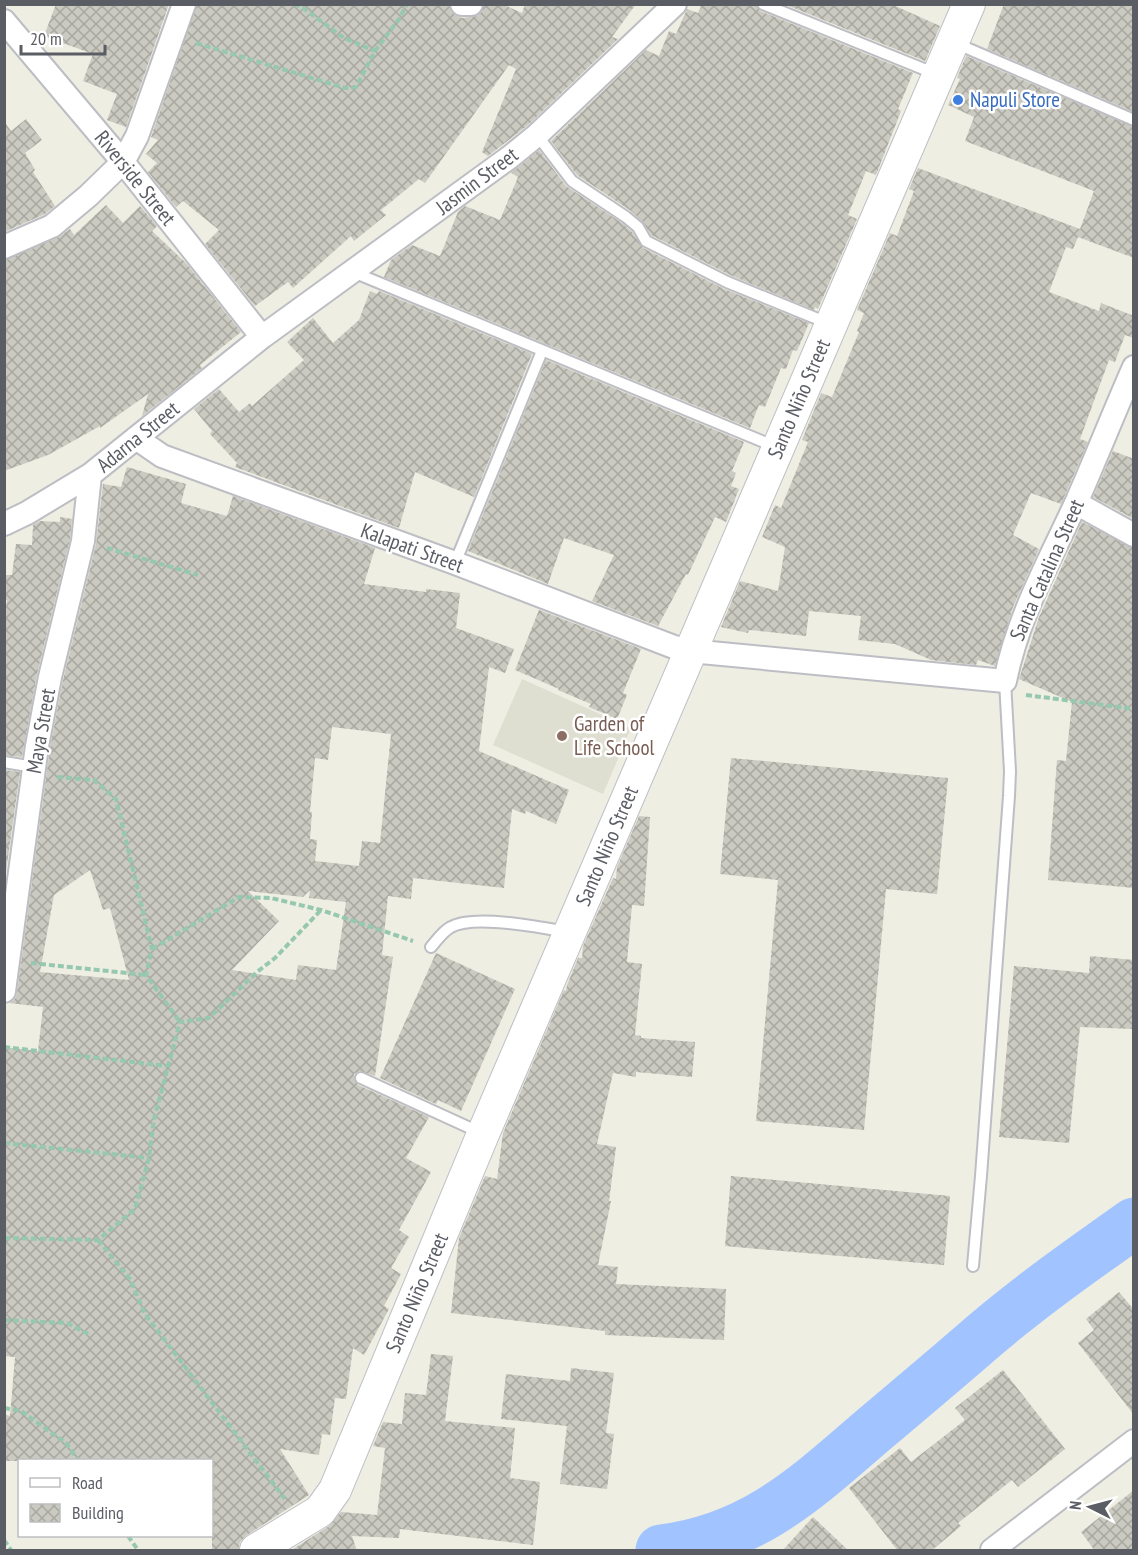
<svg xmlns="http://www.w3.org/2000/svg" width="1138" height="1555" font-family="'PT Sans Narrow',sans-serif">
<style>
.education{fill:#deded1}
.lines{fill:none;stroke-linecap:round;stroke-linejoin:round}
.river{stroke:#a1c3ff;stroke-width:51}
.building{fill:url(#building-cross-hatch);fill-rule:evenodd}
.lane-casing{stroke:#bdbec4;stroke-width:14}
.street-casing{stroke:#bdbec4;stroke-width:26}
.secondary-casing{stroke:#bdbfc6;stroke-width:34}
.path{stroke:#96c8af;stroke-width:4;stroke-dasharray:6 3;stroke-linecap:butt}
.lane{stroke:#fff;stroke-width:10}
.street{stroke:#fff;stroke-width:22}
.secondary{stroke:#fff;stroke-width:32}
.shop-dot{fill:#3f7fe0;stroke:#fff;stroke-width:2}
.education-dot{fill:#8d6e63;stroke:#fff;stroke-width:2}
.labels{text-anchor:middle;stroke-width:5;stroke-linejoin:round;paint-order:stroke}
.shop-label{font-size:21px;fill:#366cbe;stroke:#fff;text-anchor:start}
.street-label{font-size:21px;fill:#5b5d64;stroke:#fff}
.education-label{font-size:21px;fill:#785e54;stroke:#fff;text-anchor:start}
</style>
<defs>
<pattern id="building-cross-hatch" width="8" height="8" patternUnits="userSpaceOnUse" patternTransform="scale(1.5)"><rect width="8" height="8" fill="#cbcac1"/><path d="M0 0l8 8M0 8l8-8" fill="none" stroke="#a8a7a0"/></pattern>
</defs>
<rect width="100%" height="100%" fill="#eeeee2"/>
<path class="education" d="M522,679l109,49 -28,66 -110,-49z"/>
<g class="lines">
<path class="river" d="M661,1550c91,-11 144,-61 210,-118 38,-32 76,-64 114,-97 47,-40 98,-76 149,-112"/>
</g>
<path class="building" d="M56,4h113l-43,123 -19,-7 10,-26 -34,-13 10,-27 -49,-18z
M197,4h252l2,7 4,4 7,3 15,-2 5,-5 2,-7h18l20,9 3,-9h111l-24,33 6,2 -90,86 -40,31 -6,-4 34,-83 -7,-4 -84,118 -6,-4 -38,31 5,5 -32,26 -3,-5 -58,52 -5,-6 -33,24 -50,-62 14,-14 -36,-29 -7,6 -28,-35 9,-9 -11,-9 12,-14 -7,-3z
M702,4h54l4,7 153,62 -15,36 3,2 -25,64 -10,-4 -18,44 9,4 -39,90 -3,-2 -1,3 -84,-35 -79,-40 -8,-13 -12,-11 -54,-36 -26,-34 95,-91 13,6 10,-25 7,3 11,-25 11,4z
M784,4h107l49,22 -15,35z
M1004,4h130v108l-147,-63z
M966,56l168,71v131l-56,-21 -5,12 -7,-2 -17,45 50,19 2,-8 33,13v22l-9,-3 -10,27 -6,-2 -29,79 8,3 -27,62 -30,-11 -18,42 26,14 -26,58 -18,59 -17,-6 -2,5 -45,-5 -36,-16 -37,-4 3,-24 -52,-5 -3,25 -57,-6 -1,3 -27,-6 19,-46 38,10 7,-44 -23,-10 13,-32 6,3 27,-66 -6,-2 19,-47 11,4 27,-65 -2,-1 7,-18 -7,-3 33,-77 7,3 17,-45 -5,-2 9,-21 162,61 14,-38 -129,-50 9,-24 -26,-12 12,-26 -3,-1z
M26,119l16,21 -17,13 10,17 -2,2 22,34 -10,8 -41,18v-111l7,10z
M539,150l27,36 56,37 10,9 11,16 81,41 85,34 -12,28 -4,-1 -7,19 -5,-1 -16,39 -6,-2 -9,23 -366,-151 7,-17 21,-15 28,11 18,-44 7,-6 35,14 18,-43 -7,-4z
M106,205l17,18 17,-17 17,20 -5,5 34,32 55,69 -41,33 2,3 -60,48 6,-22 -48,34v-2l-52,29 -44,16v-211l53,-22 13,-9 4,6z
M370,291l7,3 2,-3 153,63 -58,143 -59,-25 -16,56 -164,-61 2,-4 -27,-29 2,-3 -18,-22 25,-20 20,23 11,-9 2,3 52,-46 -17,-18 26,-24 20,25 26,-23z
M546,360l198,82 -12,29 4,2 -5,13 8,3 -13,33 -11,-5 -27,58 -2,-1 -28,52 -66,-25 22,-46 -50,-17 -16,46 -80,-33z
M1113,451l21,8v60l-41,-22z
M127,467l59,17 -5,19 46,13 6,-20 142,52 -11,36 62,8v-3l34,4 -4,35 58,21 -9,24 -16,-6 -10,84 90,39 -13,34 -30,-13 -1,3 -13,-5 -8,79 -91,-10 -2,21 -23,-3 -6,59 11,2 -18,119 -15,-5 -6,3v5l4,6 71,32 -23,41 25,14 -32,58 10,7 -18,31 10,6 -17,32 5,3 -25,46 -11,-7 -7,51 -11,-1 -5,37 -8,-1 -3,21 -39,-6 29,46 -62,40 -7,7 -2,9h-26v-90h-208v-47l6,2 5,-59 -11,-1v-309l34,4 5,-44 -34,-4 6,-4 2,-6 33,-245 13,-68 33,-136 7,-60 18,3zM332,727l59,7 -11,109 -18,-2 -3,25 -44,-5 2,-21 -7,-1 2,-27h-2l5,-54 13,2zM90,870l13,40 7,-2 19,72 -89,-8 14,-77zM310,890l-1,8 37,4 -10,68 -38,-5 -2,15 -64,-10 47,-49 -31,-30 55,6z
M60,517l12,2 -2,20 -33,135 -15,83 -18,-2v-135l3,-20h-3v-25h8l4,-31 16,1 1,-20 7,-4 20,1z
M1082,522l52,26v340l-86,-8 9,-120 9,1 6,-59 -53,-23 20,-62z
M539,610l102,39 -18,44 4,2 -10,24 -28,-12 2,-3 -33,-14 1,-1 -44,-19z
M731,758l217,20 -11,116 -51,-5 -22,241 -108,-9 22,-241 -58,-6z
M4,770l16,2 -16,114z
M639,816l11,1 -6,89 -12,-1 -5,57 15,2 -7,71 6,1v2l54,4 -3,35 -56,-5v5l-23,-4 -16,71 19,3 -7,54h2l-13,64 20,2 -2,17 110,5 -2,51 -119,-5v-4l-154,-18 8,-75 26,-62 12,3 6,-46 61,-143 2,1 1,-6 11,-27h4l1,-12 30,-68 3,1 1,-12z
M436,953l79,36 -54,122 -23,-11 -2,4 -56,-26z
M1090,956l44,4v69l-54,-2 -11,116 -70,-6 15,-171 75,7z
M731,1176l219,20 -6,69 -219,-19z
M1119,1292l15,18v105l-56,-72 16,-13 -8,-11z
M431,1354l22,2 -8,65 70,7 -5,50 30,4 -7,63 -133,-16 -1,9 -47,-2 5,15h-67l39,-25 12,-14 36,3 8,-67 -12,-2 10,-24 19,2 3,-31 21,2z
M571,1368l43,5 -8,60 8,1 -7,55 -47,-5 7,-58 -66,-7 5,-45 64,7z
M1003,1370l62,79 -47,38 -6,-7 -54,43 3,3 -30,25h-33l-49,-63 51,-40 11,14 54,-42 -10,-12z
M1134,1490v61h-39l-14,-19z
M813,1517l36,34h-67z"/>
<g class="lines">
<defs>
<path id="lane" d="M763,4l173,70
M955,43l179,77
M537,135l35,46 54,36 12,10 8,14 81,41 103,42
M353,272l423,175
M455,563l87,-212
M4,762l30,5
M431,947c6,-7 12,-16 20,-20 23,-13 89,0 115,5
M361,1078l120,55
M973,1266l8,-90 28,-380 1,-25 -5,-90"/>
<path id="street" d="M462,4h9
M4,21l119,141 139,175
M4,247l48,-21 36,-30 35,-34 14,-26 47,-132
M136,438l26,18 293,107 219,84 16,4 315,30c13,-65 44,-119 71,-178 20,-45 38,-91 58,-136
M1076,503l58,32
M4,524l23,-11 63,-38 172,-138 248,-180 27,-22 138,-131
M4,991l33,-245 13,-69 33,-136 7,-66
M992,1550l142,-109"/>
<path id="secondary" d="M256,1550l64,-39 15,-21 148,-356 486,-1130"/>
</defs>
<use href="#lane" class="lane-casing"/>
<use href="#street" class="street-casing"/>
<use href="#secondary" class="secondary-casing"/>
<path class="path" d="M294,4l9,4 41,30 31,13
M196,43l149,45 11,-1 19,-36 24,-32 8,-15
M107,548l91,27
M1026,695l108,14
M57,777l37,3 22,19 36,150 -6,26 34,47
M152,949l87,-52 32,1 50,12 92,31
M31,963l115,12
M4,1047l163,19
M4,1143l145,15
M4,1238l94,2 37,-31 14,-51 5,-39 26,-97 29,-4 48,-46 18,-14 46,-48
M98,1240l32,39 15,35 140,185
M4,1320l63,3 23,12
M4,1408l17,3 45,32 12,17
M128,1536l10,14
M4,1540l7,10"/>
<use href="#lane" class="lane"/>
<use href="#street" class="street"/>
<use href="#secondary" class="secondary"/>
</g>
<circle class="shop-dot" cx="958" cy="100" r="6"/>
<circle class="education-dot" cx="562" cy="736" r="6"/>
<g class="labels">
<g class="shop-label">
<text x="970" y="107">Napuli Store</text>
</g>
<g class="street-label">
<text transform="translate(135 178) rotate(51)" y="7">Riverside Street</text>
<text transform="translate(477 181) rotate(-37)" y="7">Jasmin Street</text>
<text transform="translate(799 399) rotate(-67)" y="7">Santo Niño Street</text>
<text transform="translate(138 437) rotate(-39)" y="7">Adarna Street</text>
<text transform="translate(412 548) rotate(20)" y="7">Kalapati Street</text>
<text transform="translate(1047 570) rotate(-66)" y="7">Santa Catalina Street</text>
<text transform="translate(41 731) rotate(-80)" y="7">Maya Street</text>
<text transform="translate(607 846) rotate(-67)" y="7">Santo Niño Street</text>
<text transform="translate(417 1293) rotate(-67)" y="7">Santo Niño Street</text>
</g>
<g class="education-label">
<text x="574" y="731">Garden of<tspan x="574" dy="24">Life School</tspan></text>
</g>
</g>
<rect width="1138" height="1555" fill="none" stroke="#5b5d64" stroke-width="12"/>
<rect x="18" y="1459" width="195" height="78" fill="#ffffff" stroke="#bdbec1" stroke-width="1.5"/>
<rect x="30" y="1478" width="30" height="9" fill="#ffffff" stroke="#bdbec1" stroke-width="1.5"/>
<text x="72" y="1489" font-size="18" fill="#5b5d64">Road</text>
<rect x="30" y="1504" width="30" height="18" fill="url(#building-cross-hatch)" stroke="#bdbec1" stroke-width="1.5"/>
<text x="72" y="1519" font-size="18" fill="#5b5d64">Building</text>
<g transform="translate(1090 1507) rotate(276)" stroke="#ffffff" stroke-width="4.5" paint-order="stroke">
<path d="M0-4.5L10 22L0 15L-10 22Z" fill="#5b5d64"/>
<text y="-9" font-size="16" font-weight="bold" text-anchor="middle" fill="#5b5d64">N</text>
</g>
<path d="M21 45v9h84v-9" fill="none" stroke="#5b5d64" stroke-width="3"/>
<text x="30" y="45" font-size="18" fill="#5b5d64" stroke="#ffffff" stroke-width="4.5" paint-order="stroke">20 m</text>
</svg>
